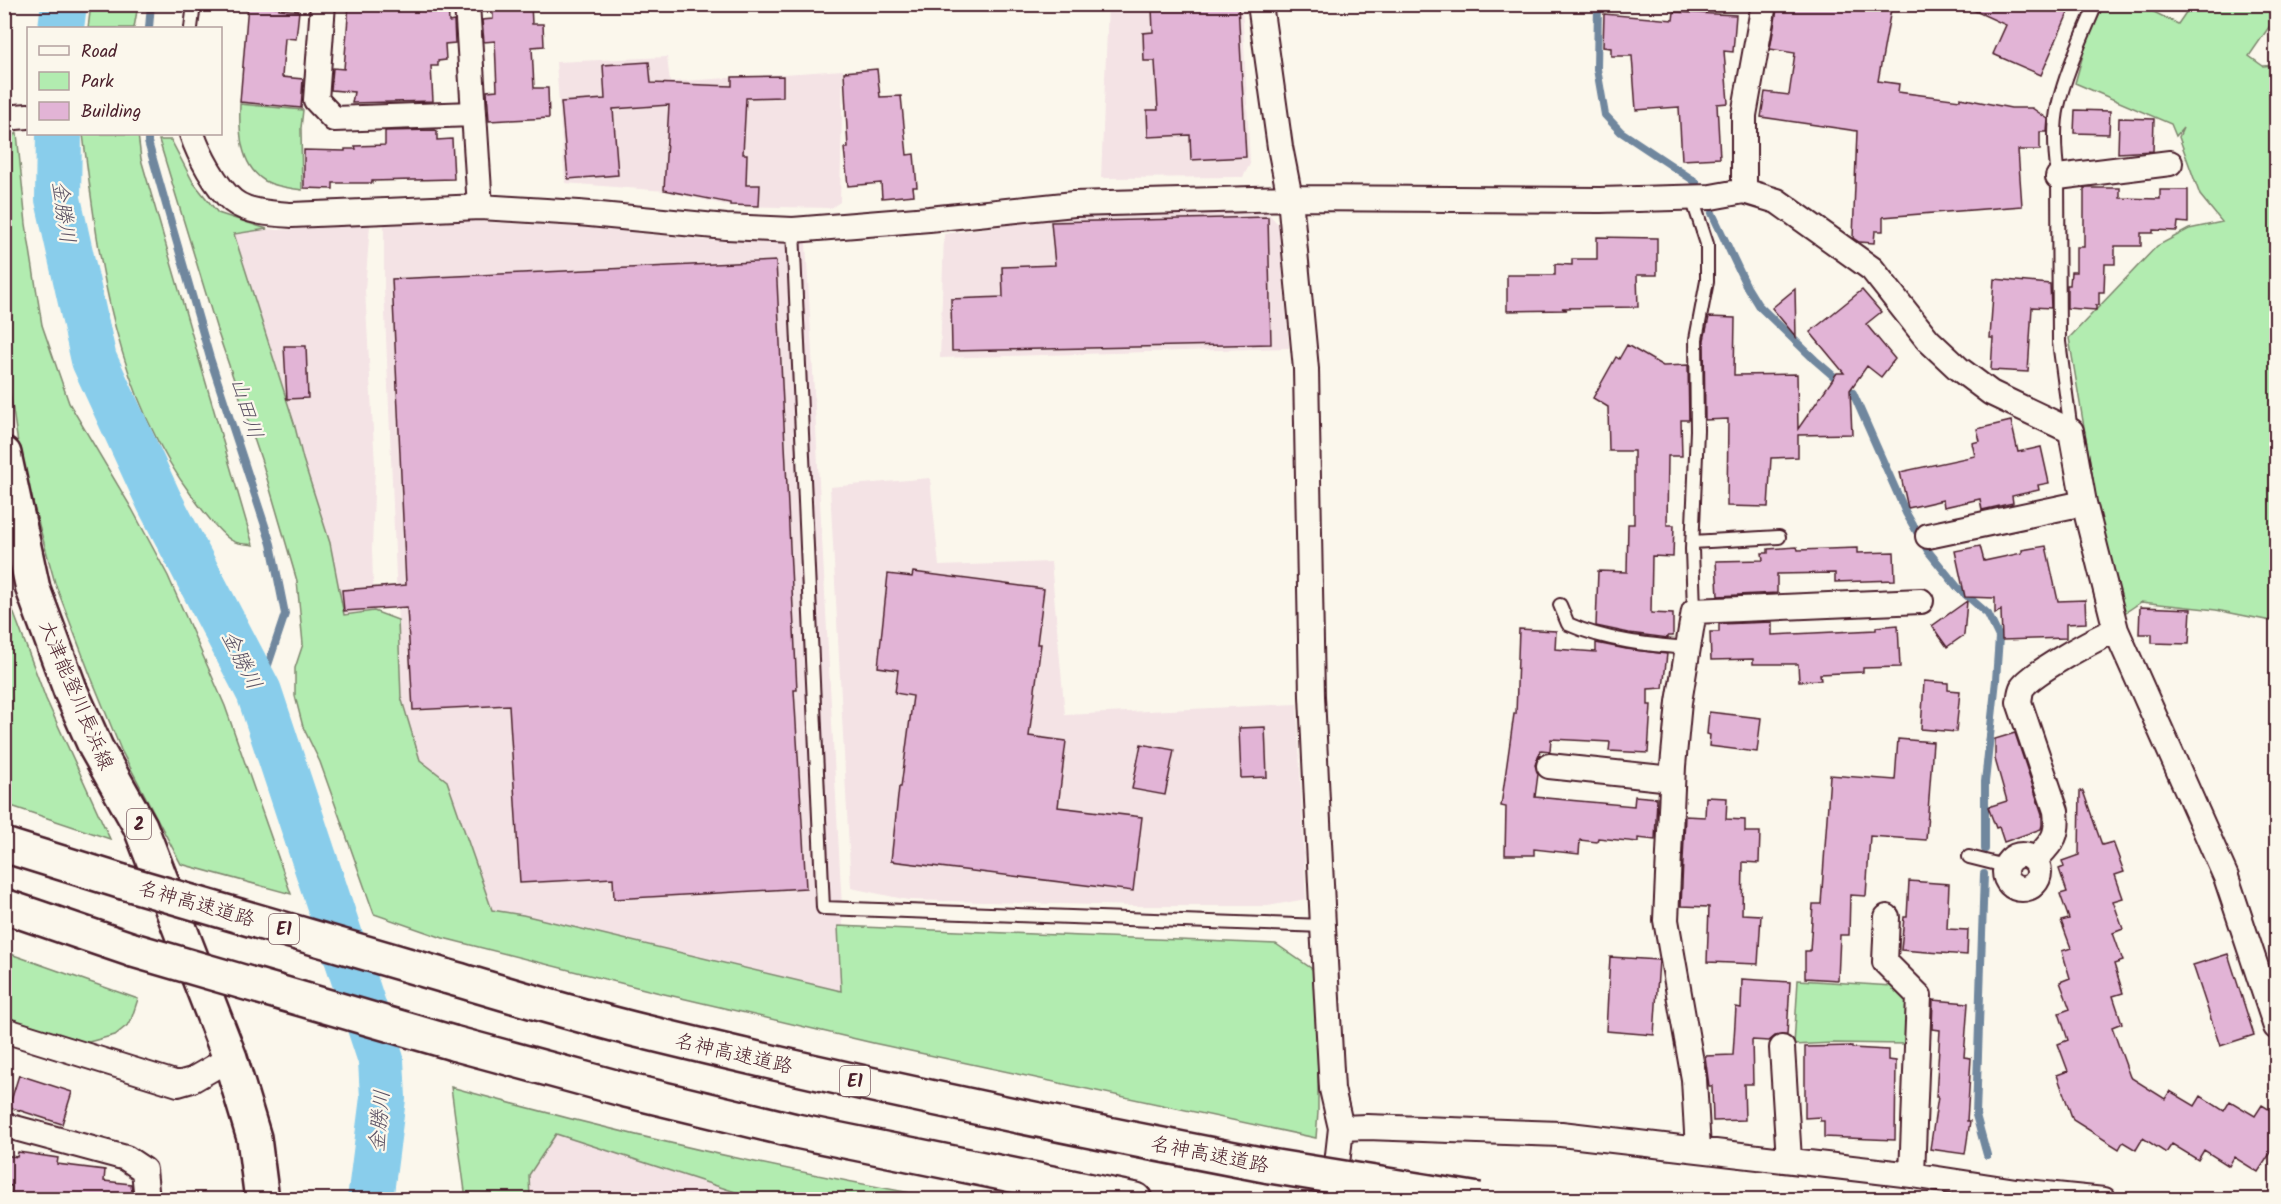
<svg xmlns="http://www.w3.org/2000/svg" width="2281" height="1204" font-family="Kalam,'Klee One',sans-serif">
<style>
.built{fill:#f4e3e5}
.green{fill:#b2ecb0;stroke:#7e866e;stroke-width:1.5}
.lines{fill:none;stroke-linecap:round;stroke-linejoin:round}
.stream{stroke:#70879e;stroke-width:8}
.river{stroke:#89cdeb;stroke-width:46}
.building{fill:#e2b4d6;stroke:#4a1f2b;stroke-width:1.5}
.lane-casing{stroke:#4a1f2b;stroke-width:16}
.street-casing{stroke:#4a1f2b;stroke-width:28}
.primary-casing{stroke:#4a1f2b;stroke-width:38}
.highway-casing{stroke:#4a1f2b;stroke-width:38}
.lane{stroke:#fbf7ec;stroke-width:12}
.street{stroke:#fbf7ec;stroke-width:24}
.primary{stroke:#fbf7ec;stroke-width:33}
.highway{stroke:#fbf7ec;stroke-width:33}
.highway-bridge-casing{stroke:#4a1f2b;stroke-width:38;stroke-linecap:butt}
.highway-bridge{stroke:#fbf7ec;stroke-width:33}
.labels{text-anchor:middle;stroke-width:4.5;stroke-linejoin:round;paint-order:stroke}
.shield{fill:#fbf7ec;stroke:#7f6065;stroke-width:1.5}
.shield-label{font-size:18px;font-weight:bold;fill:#4a1f2b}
.street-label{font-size:20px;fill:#4a1f2b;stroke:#fbf7ec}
.water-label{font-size:21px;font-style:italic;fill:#5d5365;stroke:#fbf7ec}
</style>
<rect width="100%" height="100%" fill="#fbf7ec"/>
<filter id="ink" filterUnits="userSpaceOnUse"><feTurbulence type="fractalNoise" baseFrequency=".0167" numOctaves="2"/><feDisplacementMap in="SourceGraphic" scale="12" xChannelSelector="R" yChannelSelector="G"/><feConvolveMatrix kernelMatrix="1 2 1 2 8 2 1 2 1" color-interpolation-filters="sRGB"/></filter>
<g filter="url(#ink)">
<path class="built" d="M1108,5h134l8,159 -7,13 -142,1z
M667,57l3,25 173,-12 -3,132 -9,6 -101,-2 -65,-15 -100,-8 -9,-121z
M1267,212l12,13 10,123 -349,10 4,-124 127,-18z
M471,221l121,7 112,12 102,3 37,683 -5,1 4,64 -319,-76 -31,-5 -45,-129 -27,-21 -19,-63 -17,-408v-64z
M370,225l-5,65 10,175 -3,84 2,62 -30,4 -14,-72 -27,-84 -9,-36 -61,-189 34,-5 11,1z
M930,478l9,88 112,-4 14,153 232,-11 9,195 -38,7h-134l-226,-6 -57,-12 -21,-401z
M556,1134l201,65h-227l-1,-24z"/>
<path class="green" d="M91,5h47l-4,23h-46z
M2104,5h36l38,19 13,-19 85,1v11l-27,39 14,10 13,-1v557l-60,-12 -75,-8 -15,10 -14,-19 -43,-255 88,-92 32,-17 33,-7 -22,-27 -21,-58 4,-9 -7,8 -5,-12 -96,-41 12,-42z
M240,104l63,6 -2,18 1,62c-12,-2 -26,-3 -37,-9 -26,-16 -26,-51 -25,-77z
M17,133l9,91 16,101 27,78 63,106 36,67 57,130 66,188 -110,-30 -60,-114 -30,-73 -36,-94 -35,-127 -15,-97 -1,-188 3,-30z
M83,134h55l3,25 112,386c-6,-1 -17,-1 -22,-5 -12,-7 -31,-33 -39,-44 -78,-105 -93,-236 -109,-362z
M159,140h12l22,42 25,31 49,16 -33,5 60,189 9,36 27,84 14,72 30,-4 24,9 3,77 19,63 27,21 45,129 31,5 318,76 -3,-65 438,18 42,29v139l-2,26 -443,-95 -213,-50 -217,-55 -69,-24 -54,-152 -17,-35 -8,-31v-28l8,-24 -6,-63 -34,-116 -46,-135z
M4,587l42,112 64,140 -105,-35z
M5,952l133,47 -8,24 -15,12 -30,8 -31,-8 -49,-18z
M1798,980l95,6 16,16 -3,42 -74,-1 -38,2z
M451,1087c162,45 327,83 493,112h-187l-201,-65 -27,41 1,24h-64z"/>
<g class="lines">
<path class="stream" d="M1598,4l-1,65 8,46 16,17 75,50
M149,28l2,-24
M148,134v8l62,216 61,186 14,70 -26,78
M1712,213l35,74 11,18 57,55 38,33 53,120 22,38 30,37 30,26 11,23 -3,43 -11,102v67
M1984,874l-8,241 11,40"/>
<path class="river" d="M61,28l3,-24
M59,134l-1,65 36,161 65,141 100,191 122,368 2,38 -13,102"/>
</g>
<path class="building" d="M248,4l31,3v2l20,2 -3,28 -11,-1 -3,39 21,2 -2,29 -61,-6z
M349,4h99l1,18 5,-1 1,22 -10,1 1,16 -8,1v5h-7l2,35 -81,2 2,-11 -23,-2 2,-22 11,1z
M493,4h38l1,20h11l1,22 -12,1 2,41h14l1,30 -60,3 -2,-30 10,-1 -2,-49 -11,1 -2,-22 11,-1z
M1213,4h25l8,153 -55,3 -1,-25 -42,2 -1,-27h11l-3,-49h-11l-1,-28 10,-1 -1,-24z
M1778,4h114l-14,77 21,3 -1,8 62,8v-2l51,10h21l16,11 -1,13h-7v18h-22l4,56 -139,11v14h-8l-1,12 -15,-1 -6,-4 4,-107 -96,-14 4,-25 24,3 6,-42 -25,-4z
M1960,4h112l-31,71 -48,-21 13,-29z
M1674,12l62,3 -3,37 -9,-1 4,52 -11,1 3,54 -38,2 -3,-53 -43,3 -4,-54h-21v-8l-8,-1 1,-33 69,6z
M649,62l2,21 81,3v-9l51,-1v21l-37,1 -3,56h4l-1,31h14l-1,21 -29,-1v-2l-66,-13 5,-85 -56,4 5,66 -50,4 -7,-77 44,-3 -2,-34z
M877,69l3,28 21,-1 6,59 7,-1 3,33h-4l1,8 -32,3 -1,-15 -33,3 -4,-38h4l-4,-76z
M2075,110l35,1 -1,23 -35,-1z
M2119,118l35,1 -1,32 -35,2z
M435,130l2,1v9l15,-1 2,40 -82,2v2h-39v6l-29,-1v-38l41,1v-2h11l-1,-3 30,-1v-14z
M2084,188h36v10l40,1v-9h28v33l-10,-1 -1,9 -24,-1v3h-12v13h-26v18h-10l-1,28h-5v13h-3v5l-29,-2v-23h3l1,-13h5v-25h8z
M1268,217l3,127 -319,7 -1,-52 52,-2 -1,-30 53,-2 -4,-43z
M1597,237l60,1v37h-20l1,32 -76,1 5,2 -60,1v-36h48v-11l17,1v-6h25z
M776,261l21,429h-3l12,198 -192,11 -1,-21 -93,5 -11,-178 -96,5 -6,-103 -63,4 -2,-21 64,-5 -14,-306z
M1994,279l56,5 1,24 -19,-1 -4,65 -37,-2 2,-32h-3z
M1795,289l1,48 -24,-29z
M1862,290l19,22 -15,12 29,35 -14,18 -14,-11 -17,24 2,44 -54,1v22l-27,1 -3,49 -41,-1 1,-87 -23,1 -1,-80 5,-23 26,1 -1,57 63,-1 1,55 39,-56h7l-34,-41z
M1627,345l36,21 25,-1 1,55h-8l1,36h-14l-1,69h7l-1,32 -21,-1 -1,57 22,1v22h-5v2l-39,-5 -33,-7 2,-55 29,1 1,-48h6v-73h-25l-1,-44 -15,-9 23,-41 3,2z
M284,346h22l2,52 -21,1z
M2011,421l7,31 23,-5 8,36 -11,2 1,5 -27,6 1,7 -31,7 -2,-11 -36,8 -1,-7 -35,8 -8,-36 75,-16 -3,-13 8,-2 -3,-12z
M1980,546l4,15 38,-8v-3l24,-4 12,55 27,-1 1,23 -20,1v14l-64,2 -1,-30 -6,4v-16l-30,-1 -10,-46z
M1797,547l1,3 59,-2v5l37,-1 1,28 -60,2v-9l-58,1v19l-59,3 -2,-35 47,-1 -1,-7h6v-4z
M913,572l131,17 -7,55h4l-12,92 37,5 -8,66 84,10 -9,74 -242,-30 8,-74h2l12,-91 -18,-3 3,-23 -20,-3 10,-93 24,3z
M1967,601l-3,34 -17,12 -15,-21z
M2140,607l51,2 -2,35 -37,-1v-9h-13z
M1772,622v13l104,-5v-3l22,-2 2,42 -37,1v4l-43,2 1,6 -22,1 -1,-17h-45v-5l-42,1 -1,-28h9v-8z
M1519,629l37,2 -1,18 41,3v-9l30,6 41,5 -4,34 -15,1v16h3l-3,48 -39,-2 1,-9 -59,-3 -1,12 -9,-1 -6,15 3,9 -3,23 99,9 1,-10 22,2 -2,42 -17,-2v4l-40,-4 -1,4 -17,-2 -1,14 -45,-5v6h-29l1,-48 -5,-1 13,-92h2z
M1924,681l24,2v7l12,1 -4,41 -35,-3z
M1709,712l52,6 -4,34 -48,-6 1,-11 -3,-1z
M1265,727l2,50 -26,1 -2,-50z
M2015,733l27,81v11l-1,4 -37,13 -5,-15 -3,1 -8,-21 19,-6 -12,-42v-20z
M1898,739l35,3 -7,98 -56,-4 -4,60 -16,-1 -1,40h-9l-2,45 -33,-2v-27h5l3,-47h8l9,-129 65,5z
M1141,744l33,6 -9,45 -33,-6z
M2080,791h3l19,54 11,-3 11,30 -9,3 8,23 -10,3 10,28 -10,4 10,28 -9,3 9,29 -10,3 9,27 -10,4 18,50 35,22 5,-8 25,15 6,-10 23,15 6,-10 25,15 7,-11 15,9v29l-19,29 -24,-15 -5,9 -25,-16 -6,10 -26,-16 -6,9 -23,-15 -7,12 -13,-8 -4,7 -46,-29 -16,-45 11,-4 -10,-27 10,-4 -9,-27 11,-4 -10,-27 10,-4 -8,-27 9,-3 -10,-27 8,-2 -9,-25 7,-2 -8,-23 5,-2 -2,-6 17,-6z
M1706,797l21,1 -1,21 19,1v12h15l-1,31 -16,-1 -1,52 19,1 -3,49 -51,-2 2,-55 -28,-1 4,-90 20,1z
M1909,881l40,3 -2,45 21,1 -1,25 -66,-5 3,-33h3z
M2228,954l26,81 -34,11 -27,-81z
M1610,957l49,3 -5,75 -48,-4z
M1742,979l48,3 -3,53 -12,1 -6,5 -17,-1 1,44h-9l1,36 -32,1 -1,-35h-3l-4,-30 28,-1 3,-48 5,1z
M1933,1000l35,3 -4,54 7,1 -4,63h3l-5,33 -35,-5 8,-52h-2l4,-67 -8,-1z
M1852,1046v2l36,2v10l8,1 -1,79 -71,-3v-16h-4v-4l-15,1v-71z
M19,1075l53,17 -10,32 -53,-17z
M18,1152l40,6 -1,6 48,6 -1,11 27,3 2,16h-122l1,-14 -8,-1v-30l13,2z"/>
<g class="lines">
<defs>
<path id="lane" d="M191,28l3,-24
M1692,198l15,46v37l-11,58 1,91 -5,119 2,62
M793,230l30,678 500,18
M2071,431l-12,-89 -1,-165c-3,-22 -5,-49 0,-71 8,-35 24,-68 38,-102
M1692,542l87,-5
M1560,605l8,19c38,17 80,21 121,24
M1969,857l36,9"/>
<path id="street" d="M323,4l-7,96 18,19 139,-5
M467,4l13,203
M1260,4l20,143 10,51 16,171 6,327 11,230 9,163 9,39 -8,72
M4,118l24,-2
M192,134c7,21 24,53 41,67 15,12 42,13 59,14l188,-8 99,6 147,14 67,3 136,-11 145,-15 216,-6 310,2 111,-3 33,-6 33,10 95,68 56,71 31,29 32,24 80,38 13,72 32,127 110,247 50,150
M2058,177l112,-14
M1744,191v-76l20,-111
M1928,536l156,-33
M1549,766l123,13
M2005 872a17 17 0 1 1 34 0a17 17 0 1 1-34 0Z
M2035,860c17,-18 24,-23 21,-49l-37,-109c1,-5 1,-10 3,-14 11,-16 74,-50 94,-58
M1887,917l-2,45 34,34 -7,179
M4,1030l174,54 14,-4 38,-22
M1782,1048l7,112
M4,1125l122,33 18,12 3,30
M1341,1128l26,-1 194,7 351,41 104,16 88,9
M1698,1150l-4,-71 -28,-159 7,-154 6,-64 15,-91 227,-10"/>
<path id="primary" d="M4,454l29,135 38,103 25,56 44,78 90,232 24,80 8,62"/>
<path id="highway" d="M4,845l119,37
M4,906l129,44
M445,976c66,19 133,40 200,56 207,51 416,94 625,134
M453,1043l173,47 170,41 339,69"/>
</defs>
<use href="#lane" class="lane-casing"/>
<use href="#street" class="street-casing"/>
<use href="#primary" class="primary-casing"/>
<use href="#highway" class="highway-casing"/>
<use href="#lane" class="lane"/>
<use href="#street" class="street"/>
<use href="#primary" class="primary"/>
<use href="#highway" class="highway"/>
<defs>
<path id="highway-bridge" d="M123,882l322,94
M133,950l320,93
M1270,1166l209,34"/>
</defs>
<use href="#highway-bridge" class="highway-bridge-casing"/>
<use href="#highway-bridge" class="highway-bridge"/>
</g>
</g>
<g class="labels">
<g class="shield">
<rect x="127" y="809" width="24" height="30" rx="4.5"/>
<rect x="269" y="914" width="30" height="30" rx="4.5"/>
<rect x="840" y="1066" width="30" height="30" rx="4.5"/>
</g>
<g class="shield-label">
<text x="139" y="830">2</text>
<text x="284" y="935">E1</text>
<text x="855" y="1087">E1</text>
</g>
<g class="street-label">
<text transform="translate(77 695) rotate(67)" y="7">大津能登川長浜線</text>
<text transform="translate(197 903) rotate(16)" y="7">名神高速道路</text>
<text transform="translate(734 1053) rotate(13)" y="7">名神高速道路</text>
<text transform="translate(1210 1154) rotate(11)" y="7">名神高速道路</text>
</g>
<g class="water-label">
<text transform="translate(64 212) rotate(82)" y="7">金勝川</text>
<text transform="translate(247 408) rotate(73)" y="7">山田川</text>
<text transform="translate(242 660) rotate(63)" y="7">金勝川</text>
<text transform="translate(379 1121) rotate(-85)" y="7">金勝川</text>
</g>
</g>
<rect width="2281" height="1204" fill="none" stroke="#fbf7ec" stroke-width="24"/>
<rect x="12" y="12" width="2257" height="1180" fill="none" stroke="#4a1f2b" stroke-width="2" filter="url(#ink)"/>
<rect x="27" y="27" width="195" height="108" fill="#fbf7ec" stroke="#b4a19f" stroke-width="1.5"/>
<rect x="39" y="46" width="30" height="9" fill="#fbf7ec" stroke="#b4a19f" stroke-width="1.5"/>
<text x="81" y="57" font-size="18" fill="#4a1f2b">Road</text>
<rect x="39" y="72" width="30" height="18" fill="#b2ecb0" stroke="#b4a19f" stroke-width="1.5"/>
<text x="81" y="87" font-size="18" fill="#4a1f2b">Park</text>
<rect x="39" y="102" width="30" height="18" fill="#e2b4d6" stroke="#b4a19f" stroke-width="1.5"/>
<text x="81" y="117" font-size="18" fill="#4a1f2b">Building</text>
</svg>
